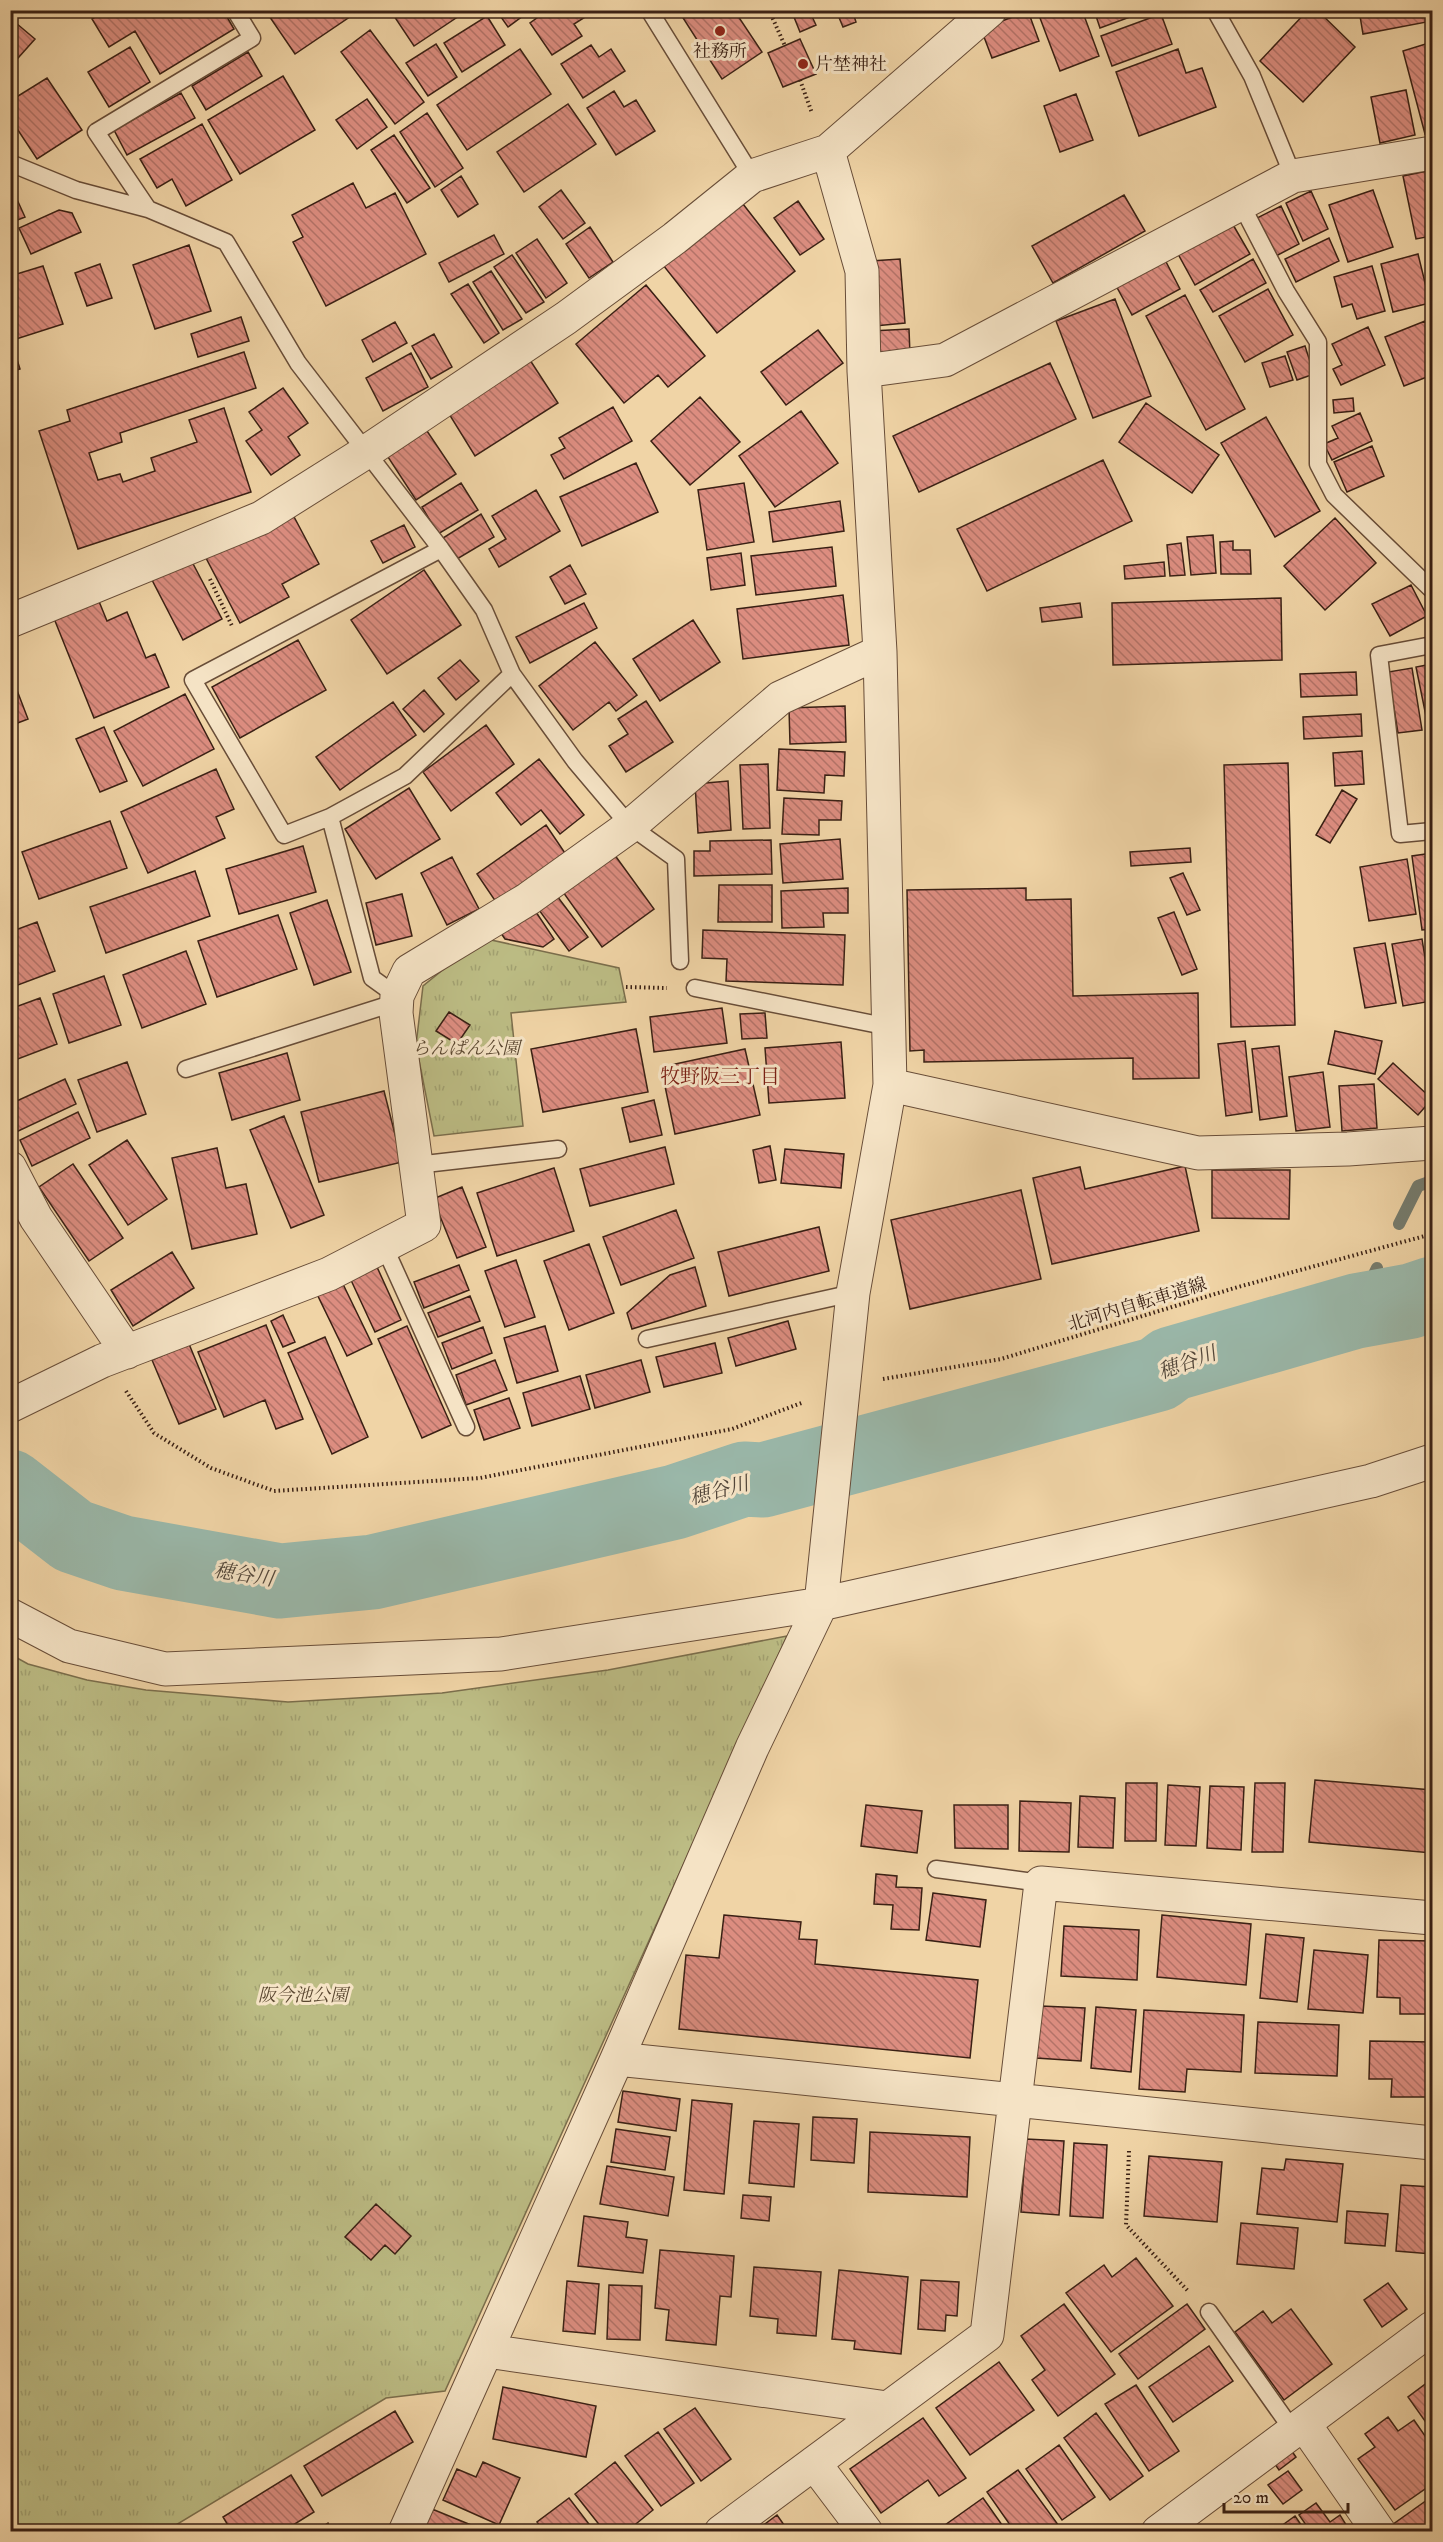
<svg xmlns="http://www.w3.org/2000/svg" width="1443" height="2542" font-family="'IM FELL DW Pica','Noto Serif JP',serif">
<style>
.park{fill:url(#park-tufts);stroke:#7b6e4c;stroke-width:1.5}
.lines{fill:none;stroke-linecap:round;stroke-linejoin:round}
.stream{stroke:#747b6e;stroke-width:12}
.river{stroke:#9ab8aa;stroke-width:75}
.building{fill:url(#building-back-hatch);stroke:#3a2014;stroke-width:1.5}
.lane-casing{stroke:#684d38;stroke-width:19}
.street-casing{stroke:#684d38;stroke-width:35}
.path{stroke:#3a2014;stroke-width:4;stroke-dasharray:1.5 3;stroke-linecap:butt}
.lane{stroke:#f5e3c5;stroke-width:16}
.street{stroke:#f5e3c5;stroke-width:33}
.poi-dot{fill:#8f2418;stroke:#f5e3c5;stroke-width:2}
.labels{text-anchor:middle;stroke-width:6;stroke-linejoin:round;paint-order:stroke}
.poi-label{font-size:18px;fill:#3a2014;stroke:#f5e3c5}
.park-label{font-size:18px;font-style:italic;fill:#5a4730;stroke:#f5e3c5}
.street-label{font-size:18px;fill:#3a2014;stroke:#f5e3c5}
.neighbourhood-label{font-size:20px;fill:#7a1f14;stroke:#f5e3c5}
.water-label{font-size:20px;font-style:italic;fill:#52463a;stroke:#f5e3c5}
</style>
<defs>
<pattern id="park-tufts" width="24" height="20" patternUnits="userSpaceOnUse" patternTransform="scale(1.5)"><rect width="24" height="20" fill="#bcbc84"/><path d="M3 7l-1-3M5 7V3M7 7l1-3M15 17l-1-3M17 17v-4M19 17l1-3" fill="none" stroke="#a2a171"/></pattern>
<pattern id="building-back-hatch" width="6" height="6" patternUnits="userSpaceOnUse" patternTransform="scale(1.5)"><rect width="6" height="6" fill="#dc8d80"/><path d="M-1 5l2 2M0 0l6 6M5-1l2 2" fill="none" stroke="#b37368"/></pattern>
</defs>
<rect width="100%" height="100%" fill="#f0d4a6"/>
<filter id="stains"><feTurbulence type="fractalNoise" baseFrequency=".00333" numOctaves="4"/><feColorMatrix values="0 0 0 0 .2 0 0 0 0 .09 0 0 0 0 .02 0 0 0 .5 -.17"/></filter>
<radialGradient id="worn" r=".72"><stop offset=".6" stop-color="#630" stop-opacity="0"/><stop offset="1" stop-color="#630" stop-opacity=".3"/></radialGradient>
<path class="park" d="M482,938l137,30 7,34 -115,11 12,113 -89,10 -18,-91 7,-59z
M787,1636l-342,755 -59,7 -220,133h-155l-1,-877 18,10 59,16 59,10 142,12 154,-9 166,-23z"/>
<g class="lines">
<path class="stream" d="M1399,1224l19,-38 14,-5
M1356,1311l21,-43"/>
<path class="river" d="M10,1487l63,49 50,17 157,28 93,-9 302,-70 69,-23 19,1 395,-106 13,-10 185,-53 55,-10 21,-7"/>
</g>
<path class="building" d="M106,10h117l11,19 -74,45 -25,-43 -26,16 -17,-28z
M265,10h86l3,4 -59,40z
M390,10h78l-54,36z
M496,10h35l-23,17z
M548,10h40l2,4 -16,10 8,12 -30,19 -22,-32z
M678,10h56l28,42 -40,27z
M796,10h13l7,15 -16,7 -8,-20z
M848,10h4l4,12 -13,5 -5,-12z
M1037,10h45l17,46 -39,15z
M1094,10h55l-49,18z
M1308,10h9l38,37 -52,55 -43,-41z
M1359,10h73v11l-69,13z
M1028,11l11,30 -47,17 -11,-29z
M1161,14l11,30 -60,22 -11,-30z
M487,16l18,29 -43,27 -18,-29z
M10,18l25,21 -25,28z
M370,30l54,72 -29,22 -54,-72z
M800,39l16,35 -33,13 -15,-34z
M1432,42v90l-7,2 -22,-83z
M436,44l21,33 -29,19 -22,-33z
M591,45l8,12 12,-8 14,22 -42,27 -22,-34z
M130,47l20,35 -41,25 -21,-35z
M520,49l31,45 -84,56 -30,-45z
M1178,49l8,24 16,-5 14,39 -77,29 -23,-64z
M248,52l14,24 -56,34 -14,-24z
M283,76l32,54 -75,44 -32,-54z
M47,78l35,52 -45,29 -27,-41v-17z
M1406,90l9,45 -35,8 -9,-46z
M614,91l10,16 12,-7 19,31 -39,24 -29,-47z
M181,93l14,25 -68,37 -13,-25z
M1076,94l17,46 -33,12 -16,-46z
M367,99l20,28 -30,22 -21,-29z
M568,104l28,40 -72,48 -27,-40z
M427,113l36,55 -28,19 -35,-55z
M202,124l30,56 -46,26 -14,-27 -15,9 -17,-29z
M394,135l36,53 -23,15 -36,-53z
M1432,170v66l-16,3 -13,-63z
M461,176l17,28 -20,13 -17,-27z
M353,183l13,25 29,-15 31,61 -100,52 -33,-64 10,-5 -11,-22z
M10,184l15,33 -15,6z
M561,190l24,33 -22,16 -24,-32z
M1373,190l20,57 -45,15 -19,-57z
M1311,191l17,38 -25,12 -17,-38z
M1124,195l21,36 -92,52 -21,-37z
M798,201l26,38 -24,16 -26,-37z
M743,204l52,67 -78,62 -54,-68z
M1281,206l18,38 -23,12 -19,-38z
M59,210l13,3 9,19 -50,22 -12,-26z
M1232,223l18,31 -55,31 -17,-31z
M590,227l23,35 -24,16 -23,-34z
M494,235l10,19 -55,28 -10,-19z
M1329,238l10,23 -43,21 -11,-23z
M537,239l30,44 -21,15 -30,-45z
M189,245l22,66 -56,18 -22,-64z
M1418,254l12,49 -37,9 -12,-48z
M512,255l32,47 -18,11 -32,-46z
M1163,256l17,33 -48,26 -18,-33z
M900,259l5,64 -30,3 -4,-65z
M1253,259l13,24 -53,29 -13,-22z
M100,264l12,34 -25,8 -12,-33z
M43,266l20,58 -53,17v-65z
M1372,266l13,45 -28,8 -5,-15 -10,3 -8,-30z
M491,271l31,48 -19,11 -30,-48z
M468,284l31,49 -15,10 -33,-49z
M646,285l59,71 -37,31 -10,-12 -34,28 -48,-59z
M1268,289l25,46 -48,27 -26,-46z
M1185,295l60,114 -39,21 -60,-114z
M1115,299l36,97 -58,22 -37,-97z
M241,317l8,24 -51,16 -7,-23z
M1425,321l7,19v35l-28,11 -19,-49z
M395,322l12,21 -34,19 -11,-22z
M1368,327l17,38 -44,20 -8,-16 9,-4 -10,-21z
M909,329l1,26 -37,2 -2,-26z
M818,330l25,33 -57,42 -25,-33z
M434,334l18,33 -21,12 -19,-33z
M1305,346l9,28 -17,6 -10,-28z
M14,350l6,19 -10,3v-21z
M244,352l12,36 -136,45 2,9 -33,11 9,27 22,-6 3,8 32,-11 -4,-13 46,-16 -8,-22 35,-12 27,84 -173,57 -39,-118 31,-10 -3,-11z
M411,353l17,34 -45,24 -17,-33z
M1285,356l8,24 -23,7 -8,-24z
M528,357l30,46 -83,53 -29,-47z
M1050,363l26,56 -157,73 -26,-56z
M283,388l25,35 -20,14 12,18 -29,20 -25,-34 16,-11 -13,-18z
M700,397l40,45 -50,43 -39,-44z
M1353,398l1,13 -20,2 -1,-13z
M1146,403l73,52 -27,38 -73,-51z
M613,407l19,34 -68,38 -13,-24 14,-7 -6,-10z
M801,411l37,52 -63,44 -36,-51z
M1360,413l12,28 -40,19 -8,-16 14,-6 -6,-12z
M1266,417l54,94 -45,26 -54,-94z
M427,431l29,43 -40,26 -28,-43z
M1372,446l12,30 -37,16 -13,-30z
M1103,460l29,61 -145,70 -30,-62z
M636,463l22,49 -76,34 -22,-49z
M461,483l17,27 -40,24 -16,-27z
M744,483l10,59 -47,8 -9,-60z
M536,490l24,41 -61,36 -10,-18 17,-10 -14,-23z
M840,501l4,30 -71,11 -4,-30z
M292,513l27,51 -37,20 7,13 -49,26 -34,-65z
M481,514l13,23 -37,22 -14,-21z
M1335,518l41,45 -51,47 -41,-44z
M404,525l11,22 -32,16 -12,-22z
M1213,535l3,38 -25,2 -4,-38z
M1233,541v9h17l1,24h-30l-1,-32z
M1181,543l4,32 -15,1 -3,-31z
M832,547l4,39 -80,9 -5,-39z
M741,553l4,32 -34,5 -4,-32z
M190,558l32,61 -39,21 -32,-62z
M1164,562l1,14 -40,3 -1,-13z
M570,565l16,29 -21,10 -15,-27z
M424,570l37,55 -74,49 -36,-54z
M1411,585l16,31 -37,20 -18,-32z
M96,594l11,27 20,-9 19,46 9,-4 14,33 -75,31 -43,-107z
M843,595l6,50 -106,14 -6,-50z
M1281,598l1,62 -169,5 -1,-62z
M584,603l13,25 -67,35 -14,-26z
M1080,603l2,14 -40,5 -2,-14z
M693,620l27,42 -60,39 -27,-42z
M298,640l28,50 -86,48 -28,-51z
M595,642l42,53 -21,16 -7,-9 -36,28 -34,-44z
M460,660l19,21 -23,19 -18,-22z
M1432,664v67h-3l-13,-64z
M1412,668l10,62 -24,3 -10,-61z
M10,672l18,47 -18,7z
M1356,672l1,23 -56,2 -1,-23z
M424,690l20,24 -20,18 -21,-23z
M185,694l29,55 -71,37 -29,-55z
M646,701l27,41 -47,30 -17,-26 19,-12 -10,-15z
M393,702l23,33 -76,55 -24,-33z
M845,706l1,36 -56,2 -1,-36z
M1361,714l1,22 -58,3 -1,-22z
M486,725l28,39 -63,47 -28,-39z
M104,727l23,54 -27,11 -24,-53z
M779,749l66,3 -1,24 -19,-1 -1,18 -47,-3z
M1362,751l2,33 -29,2 -2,-33z
M539,759l45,56 -24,19 -19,-24 -20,15 -25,-32z
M1288,763l7,262 -64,2 -7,-262z
M768,764l2,64 -27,1 -3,-64z
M216,769l18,40 -18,8 9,21 -77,35 -27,-61z
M728,781l3,49 -33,3 -3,-49z
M409,788l31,51 -64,40 -31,-50z
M1342,790l15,9 -27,44 -14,-8z
M784,798l58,3 -1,19h-22v15l-37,-1z
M110,821l17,47 -88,31 -17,-47z
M546,825l21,31 -69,49 -21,-31z
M840,839l3,40 -60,4 -3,-39z
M771,840l1,34 -78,2v-25h16v-10z
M303,846l13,46 -77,22 -13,-45z
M1190,848l1,14 -60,4 -1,-14z
M1432,853v76l-10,1 -10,-74z
M614,854l40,55 -52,38 -39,-55z
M452,857l27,52 -32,16 -26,-52z
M1407,859l9,55 -47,7 -9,-54z
M195,871l15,45 -104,37 -16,-46z
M1183,873l17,37 -13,5 -17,-37z
M719,885h53v37h-54z
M848,888v25h-25l1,14 -42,1 -1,-37z
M1026,888v12l45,-1 2,97 125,-3 1,85 -66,1v-21l-209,4v-12l-14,1 -3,-161z
M402,894l10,42 -36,9 -10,-42z
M557,896l31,41 -19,14 -30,-41z
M327,900l24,72 -37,13 -24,-72z
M530,903l24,36 -11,8 -38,-8 -9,-13z
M1174,912l23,57 -15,6 -24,-57z
M278,915l19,54 -80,28 -19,-56z
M37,922l18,49 -45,17v-56z
M703,930l142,5 -2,50 -117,-4 1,-22 -25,-1z
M1422,939l10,62 -29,5 -11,-62z
M1432,939v34l-5,-33z
M1385,943l11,60 -31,5 -11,-60z
M186,951l20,53 -64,24 -19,-53z
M104,976l17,49 -52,18 -16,-49z
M40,998l17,46 -47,18v-53z
M722,1008l5,35 -73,9 -4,-35z
M449,1012l21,13 -13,19 -21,-13z
M765,1013l2,25 -25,1 -2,-25z
M636,1029l12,63 -105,20 -12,-63z
M1335,1031l47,10 -7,33 -47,-10z
M1432,1031v23l-4,-22z
M1245,1041l7,71 -26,4 -8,-72z
M841,1042l4,56 -76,5 -4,-55z
M1279,1046l8,70 -27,4 -8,-71z
M745,1049l15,66 -85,19 -14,-67z
M287,1053l13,47 -68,20 -13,-47z
M127,1062l19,52 -49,18 -19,-52z
M1393,1063l39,36 -14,16 -40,-36z
M1323,1072l7,55 -34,4 -7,-54z
M65,1079l11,25 -62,29 -4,-8v-21z
M1374,1084l3,44 -35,3 -3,-45z
M384,1091l18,71 -83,20 -18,-70z
M654,1100l8,35 -32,7 -8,-34z
M78,1112l12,26 -58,28 -12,-26z
M284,1116l40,99 -33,13 -41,-98z
M127,1140l40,59 -39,26 -39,-60z
M770,1146l6,34 -17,3 -6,-33z
M665,1147l9,37 -84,22 -10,-37z
M217,1148l9,40 20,-4 11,50 -65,15 -20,-91z
M785,1149l59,5 -3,34 -60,-5z
M73,1164l50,74 -34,23 -50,-74z
M1185,1166l14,65 -147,33 -19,-86 47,-11 5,22z
M554,1168l20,63 -77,25 -20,-63z
M1212,1170h78l-1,49 -77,-1z
M462,1187l24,60 -29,11 -24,-59z
M1021,1190l20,89 -131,30 -19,-89z
M676,1210l18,48 -73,27 -18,-48z
M819,1227l10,44 -100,25 -11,-44z
M589,1244l25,69 -45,17 -25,-69z
M172,1252l22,36 -61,38 -22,-36z
M516,1260l19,57 -30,10 -20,-56z
M459,1265l10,25 -45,18 -10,-26z
M377,1267l24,53 -26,12 -25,-54z
M695,1267l11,39 -74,23 -5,-16 43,-38z
M341,1280l31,64 -25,12 -31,-64z
M470,1296l10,25 -42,16 -10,-24z
M283,1315l12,27 -12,5 -12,-26z
M788,1321l8,28 -60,17 -8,-28z
M266,1325l37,94 -27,10 -11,-29 -41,17 -26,-65z
M407,1326l44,99 -29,13 -44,-99z
M545,1326l13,45 -41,12 -13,-45z
M483,1327l9,26 -40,16 -10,-26z
M325,1337l43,100 -36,17 -44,-101z
M715,1343l7,30 -58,14 -8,-30z
M189,1344l27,65 -37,15 -27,-64z
M495,1360l12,30 -41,15 -10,-30z
M641,1360l9,32 -55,16 -9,-33z
M580,1376l10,33 -58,17 -9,-33z
M509,1398l11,30 -36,12 -10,-30z
M1315,1780l117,10v63l-123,-11z
M1126,1783h31l-1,58h-31z
M1255,1783h30l-2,69h-31z
M1168,1785l32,2 -4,59 -31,-1z
M1210,1786l34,1 -3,63 -34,-2z
M1080,1796l35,2 -2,50 -35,-1z
M1020,1801l51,2 -2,49 -50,-1z
M866,1805l56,6 -5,42 -56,-7z
M954,1805h54v44l-53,-1z
M876,1874l21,2 -1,11 26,1 -3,42 -28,-1 2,-24 -19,-1z
M933,1893l53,7 -6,47 -54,-7z
M724,1915l77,7 -2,17 18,1 -2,24 163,16 -8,78 -291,-29 7,-74 33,3z
M1162,1915l89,9 -5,61 -89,-8z
M1064,1926l75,4 -2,50 -76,-4z
M1266,1934l38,4 -7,64 -37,-4z
M1379,1940l53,1v73h-32v-16l-23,-1z
M1314,1950l54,5 -5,58 -55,-4z
M1041,2006l44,2 -4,53 -45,-3z
M1096,2007l40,3 -5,62 -40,-4z
M1144,2010l100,5 -3,57 -54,-3 -2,23 -46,-3z
M1258,2022l81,3 -2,51 -82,-3z
M1370,2041l62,1v55h-41l1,-18h-23z
M623,2091l57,8 -4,32 -58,-9z
M692,2100l40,4 -8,90 -40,-4z
M813,2117l44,2 -3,44 -43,-3z
M754,2121l45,3 -5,63 -45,-4z
M616,2129l54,8 -5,33 -54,-8z
M870,2132l100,5 -3,60 -99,-5z
M1026,2139l38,2 -5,74 -38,-3z
M1074,2143l33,2 -4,73 -33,-2z
M1149,2156l73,6 -5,60 -73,-6z
M1286,2159l57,5 -6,58 -80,-8 5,-46 22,2z
M607,2166l67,11 -6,39 -68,-12z
M1401,2185l31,2v67l-36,-3z
M743,2195l28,2 -2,24 -28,-3z
M376,2204l35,32 -16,18 -10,-9 -14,15 -26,-23z
M1347,2211l41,3 -3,32 -40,-3z
M584,2216l44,6 -2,15 21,3 -4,33 -65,-7z
M1241,2223l57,5 -4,41 -57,-5z
M660,2250l74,6 -3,41 -11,-1 -4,49 -50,-5 3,-30 -14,-2z
M1136,2258l37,48 -62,46 -45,-59 38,-28 8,12z
M754,2267l67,5 -5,64 -39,-3 1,-14 -28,-3z
M839,2270l69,7 -7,77 -47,-5 1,-8 -23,-2z
M921,2280l38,2 -2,34 -11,-1 -1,16 -27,-2z
M567,2281l32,3 -4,50 -32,-3z
M1388,2283l19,26 -25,18 -18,-27z
M609,2285l33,1 -2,54 -33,-1z
M1064,2304l51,70 -57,42 -26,-36 13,-10 -24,-34z
M1187,2304l18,25 -67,50 -19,-25z
M1291,2309l41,55 -48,36 -49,-68 28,-21 9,12z
M1209,2346l24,35 -60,41 -24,-35z
M999,2362l35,48 -64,45 -34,-47z
M1432,2379v52l-24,-34z
M1136,2385l43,66 -30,20 -44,-67z
M503,2387l93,19 -10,51 -93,-18z
M695,2408l36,51 -30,22 -37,-52z
M395,2411l18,31 -91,54 -18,-30z
M1096,2413l47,63 -33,24 -46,-62z
M1388,2417l10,14 16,-11 18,26v38l-37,26 -37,-51 17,-12 -10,-13z
M923,2418l43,60 -27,18 -11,-16 -47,33 -31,-44z
M658,2432l36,51 -33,23 -36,-50z
M1059,2445l36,52 -33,23 -36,-51z
M1289,2447l7,10 -17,13 -7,-10z
M483,2462l37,16 -21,47 -56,-25 14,-31 19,8z
M615,2462l38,48 -27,22h-21l-30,-38z
M1018,2470l41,56 -8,6h-36l-28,-40z
M1288,2471l14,19 -19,14 -15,-19z
M291,2475l23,37 -32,20h-50l-9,-15z
M569,2498l26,34h-51l-7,-10z
M983,2498l24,34h-68l-1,-2z
M1427,2500l5,8v24h-35l-5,-7z
M1316,2503l14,19 10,-7 10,16 -39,1 -12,-17z
M432,2509l39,16 -3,7h-46z
M777,2515l12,17h-35z
M1295,2516l11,16h-33z
M328,2523l4,9h-18z
M531,2525l5,7h-14z"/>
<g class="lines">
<defs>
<path id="lane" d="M649,10l103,166
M1215,10l37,66 41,100
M10,163l66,27 72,19 78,33 72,121 143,186 43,61 28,64 63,87 55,65 46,33 4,102
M1241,204l45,87 32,51v122l16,31 98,95
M148,209l-52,-77 156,-94 -17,-28
M441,549l-248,131 91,155 46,-18 75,-41 107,-102
M1432,645l-53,10 21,179 32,-3
M330,817l42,161 25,18
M695,988l194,39
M186,1069l211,-67
M416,1165l142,-16
M384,1246l82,181
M647,1339l206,-46
M936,1869l105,14
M1209,2312l85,120"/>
<path id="street" d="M864,371l81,-11 348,-184 139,-23
M10,621l251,-103 105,-66 200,-134 109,-80 77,-62 76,-25 162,-141
M890,1085l308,68 150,-4 84,-6
M10,1168l26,50 91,134
M10,1406l92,-45 227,-87 95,-49 -28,-212 1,-17 12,-25 119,-72 102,-73 150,-128 100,-46
M10,1615l59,31 96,23 336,-15 320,-50 550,-123 61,-20
M617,2059l815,84
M487,2351l400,57
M1304,2424l75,108
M814,2463l52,69
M405,2532l212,-473 135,-311 69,-144 32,-311 37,-208 -10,-433 -16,-281 -2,-100 -34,-120
M721,2532l266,-197 54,-452 391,35
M1158,2532l274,-204"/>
</defs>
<use href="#lane" class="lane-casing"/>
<use href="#street" class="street-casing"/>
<path class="path" d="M769,10l16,36
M800,80l12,33
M210,579l22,47
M626,987l41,1
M883,1379l118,-20 237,-72 194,-53
M126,1391l28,42 57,35 63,23 206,-13 252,-49 72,-27
M1129,2151l-3,74 63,67"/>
<use href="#lane" class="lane"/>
<use href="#street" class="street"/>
</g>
<g class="poi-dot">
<circle cx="720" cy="31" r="6"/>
<circle cx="803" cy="64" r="6"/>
</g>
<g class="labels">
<g class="poi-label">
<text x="720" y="57">社務所</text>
<text x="815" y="70" text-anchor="start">片埜神社</text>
</g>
<g class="park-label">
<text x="466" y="1054">らんぱん公園</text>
<text x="303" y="2001">阪今池公園</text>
</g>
<g class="street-label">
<text transform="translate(1137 1304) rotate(-17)" y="6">北河内自転車道線</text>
</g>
<g class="neighbourhood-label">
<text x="720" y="1083">牧野阪三丁目</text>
</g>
<g class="water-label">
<text transform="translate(1187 1362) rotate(-20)" y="7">穂谷川</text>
<text transform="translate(719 1490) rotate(-15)" y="7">穂谷川</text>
<text transform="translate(244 1574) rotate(9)" y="7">穂谷川</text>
</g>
</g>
<rect width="1443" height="2542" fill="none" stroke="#f0d4a6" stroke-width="36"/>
<rect x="12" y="12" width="1419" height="2518" fill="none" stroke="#3a2014" stroke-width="3"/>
<rect x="18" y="18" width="1407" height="2506" fill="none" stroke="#3a2014" stroke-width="1.5"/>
<path d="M1224 2503v9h124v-9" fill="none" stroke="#3a2014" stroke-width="3"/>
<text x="1233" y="2503" font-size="18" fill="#3a2014" stroke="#f5e3c5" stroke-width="4.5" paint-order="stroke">20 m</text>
<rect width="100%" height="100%" filter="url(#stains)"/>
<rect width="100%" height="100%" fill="url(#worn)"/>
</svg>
